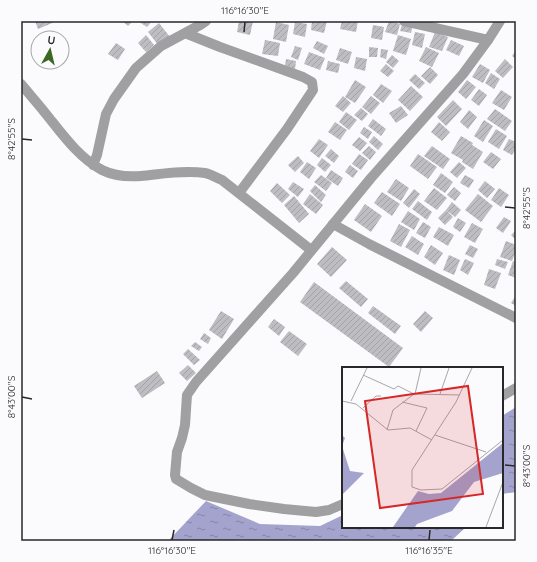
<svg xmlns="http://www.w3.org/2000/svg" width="537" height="562" font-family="Quicksand,sans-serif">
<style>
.water{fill:url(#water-ripples)}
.building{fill:url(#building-hatch)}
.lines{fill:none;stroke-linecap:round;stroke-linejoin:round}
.minor{stroke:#a0a0a2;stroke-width:10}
.tertiary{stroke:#a0a0a2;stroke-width:10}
.ticks{fill:none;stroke:#28282a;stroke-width:1.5}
.inset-road{fill:none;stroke:#a7a7a9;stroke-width:1}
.view{fill:#d62828;fill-opacity:0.15;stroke:#d62828;stroke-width:2}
.inset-edge{fill:none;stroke:#28282a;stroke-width:2}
.neatline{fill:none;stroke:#28282a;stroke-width:1.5}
.ticks-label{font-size:10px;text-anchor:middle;fill:#28282a}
</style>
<defs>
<pattern id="water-ripples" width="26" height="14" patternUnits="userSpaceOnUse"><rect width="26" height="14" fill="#a4a3ce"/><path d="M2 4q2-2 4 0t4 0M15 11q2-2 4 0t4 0" fill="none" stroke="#8685a7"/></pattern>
<pattern id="building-hatch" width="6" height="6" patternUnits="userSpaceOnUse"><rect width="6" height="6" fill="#bdbdc2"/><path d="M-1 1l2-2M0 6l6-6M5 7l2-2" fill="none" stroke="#a2a2a7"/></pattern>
</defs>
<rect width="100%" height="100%" fill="#fbfbfe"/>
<path class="water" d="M516,407v85l-14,2v-78z
M206,501l54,23 60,2 23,-11v12h123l-15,14h-283z"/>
<path class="building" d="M35,21h22l-19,8z
M122,21h11l-5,5z
M138,21h14l-5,6z
M239,21h14l-3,14 -13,-3z
M312,21h15l-3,12 -13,-3z
M342,21h16l-2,11 -16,-3z
M389,21h3l8,3 -3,11 -12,-3z
M276,22l13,3 -3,17 -13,-3z
M295,22l12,2 -2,13 -12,-3z
M403,22l10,3 -2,8 -11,-2z
M159,23l11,14 -11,9 -11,-14z
M373,25l11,2 -2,13 -11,-2z
M415,32l10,2 -3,14 -10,-3z
M435,32l13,5 -6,14 -13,-4z
M146,35l8,10 -8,7 -8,-9z
M398,35l13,4 -5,16 -13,-4z
M265,40l15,3 -2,13 -16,-2z
M451,40l13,6 -5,10 -13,-6z
M317,41l11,5 -4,8 -11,-6z
M116,43l9,6 -7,11 -10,-6z
M295,46l7,2 -4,12 -7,-3z
M369,47l9,1 -1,9h-8z
M426,47l13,6 -7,14 -13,-6z
M340,48l12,4 -4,12 -12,-4z
M381,49l7,1 -2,9 -6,-2z
M516,50v9l-4,-3z
M309,52l16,6 -5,12 -16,-6z
M392,55l7,6 -6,7 -7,-6z
M356,57l11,2 -2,12 -11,-3z
M286,59l10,2 -1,8 -10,-3z
M505,59l8,8 -10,11 -8,-7z
M328,61l12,3 -2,9 -12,-3z
M386,64l8,7 -6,6 -8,-6z
M480,64l10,6 -7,13 -11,-6z
M430,67l8,8 -8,9 -9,-8z
M491,73l9,6 -6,10 -9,-6z
M415,74l10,9 -6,6 -10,-9z
M355,80l11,7 -11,16 -10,-6z
M467,80l9,7 -10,12 -8,-7z
M381,84l11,7 -9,12 -10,-8z
M411,86l12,11 -13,14 -12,-11z
M479,89l8,6 -8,11 -8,-6z
M501,90l11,7 -8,13 -12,-7z
M343,96l8,7 -8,9 -8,-6z
M371,96l9,7 -9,11 -9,-7z
M453,100l9,9 -16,17 -9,-9z
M401,106l7,9 -12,8 -7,-10z
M361,108l7,6 -6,7 -8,-6z
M495,109l17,12 -7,10 -18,-12z
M469,110l8,7 -9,12 -8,-7z
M346,112l11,8 -8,10 -10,-8z
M373,119l13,10 -5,7 -13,-10z
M484,120l9,6 -10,16 -9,-6z
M335,122l12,8 -7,10 -12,-8z
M439,122l11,10 -8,9 -11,-9z
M364,127l8,5 -4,7 -8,-6z
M496,129l11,7 -8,13 -11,-7z
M374,136l9,8 -5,6 -9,-8z
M461,136l12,7 -1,2 11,7 -10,17 -11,-7 1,-2 -12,-7z
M359,137l8,6 -7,8 -8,-6z
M319,139l9,6 -9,13 -9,-7z
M509,139l7,3v6l-4,7 -9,-5z
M369,146l7,6 -6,8 -8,-7z
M432,146l18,13 -7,10 -19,-13z
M331,149l8,7 -5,7 -9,-7z
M491,152l10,7 -8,10 -10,-7z
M359,154l9,6 -7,10 -9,-6z
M418,154l19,13 -9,12 -18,-13z
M298,156l6,7 -9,9 -7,-7z
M322,158l9,7 -6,7 -8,-7z
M307,162l9,6 -7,11 -9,-7z
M459,162l7,6 -9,10 -7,-6z
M350,165l8,6 -5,7 -8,-6z
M331,170l12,8 -5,8 -12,-8z
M441,173l12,9 -8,11 -12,-8z
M321,175l11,8 -6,8 -12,-9z
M465,175l9,5 -5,8 -9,-5z
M396,179l13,9 -8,13 -14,-9z
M485,181l10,8 -8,9 -9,-8z
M293,182l11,7 -6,8 -10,-8z
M277,183l13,12 -8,8 -12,-12z
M315,185l11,10 -5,7 -11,-11z
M454,187l7,6 -6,8 -8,-6z
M434,188l13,10 -10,12 -13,-9z
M499,188l10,7 -8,12 -10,-7z
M414,189l6,5 -11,14 -6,-5z
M382,192l18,12 -8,12 -18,-13z
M310,194l13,11 -7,9 -13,-10z
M478,194l15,12 -12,16 -16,-12z
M294,196l15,18 -10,9 -15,-18z
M418,201l14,11 -5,8 -15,-11z
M452,202l9,8 -6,7 -9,-7z
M365,204l17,12 -11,16 -17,-12z
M446,210l7,7 -8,8 -7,-7z
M408,211l12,8 -6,11 -13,-8z
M504,217l7,4 -8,12 -7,-5z
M458,218l8,5 -6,9 -7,-5z
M423,222l8,5 -6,11 -9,-5z
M472,223l11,6 -8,14 -11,-6z
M399,224l11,6 -9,17 -11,-6z
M439,227l15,8 -6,11 -15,-9z
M516,230v10l-5,-5z
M412,236l12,8 -6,11 -13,-8z
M506,241l10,4v5l-4,11 -12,-4z
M431,245l12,8 -8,12 -11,-8z
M470,245l8,4 -5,9 -8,-4z
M332,247l15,13 -16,17 -14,-13z
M449,255l11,5 -6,15 -11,-5z
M465,259l9,4 -6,12 -8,-5z
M497,259l11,3 -3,7 -10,-4z
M513,261l3,1v16l-8,-3z
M489,269l12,4 -6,16 -11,-4z
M346,281l22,18 -7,8 -22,-19z
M314,282l89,66 -14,19 -89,-65z
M516,295v11l-5,-3z
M373,306l28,20 -6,8 -27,-21z
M221,311l13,8 -12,20 -13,-9z
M425,311l8,7 -12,14 -8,-8z
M274,319l11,8 -6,9 -11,-9z
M289,331l18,13 -9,12 -18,-14z
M204,333l7,5 -3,6 -8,-5z
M195,342l7,5 -3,4 -8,-5z
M188,349l12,11 -6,5 -11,-11z
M188,365l8,8 -9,8 -8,-8z
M157,371l8,12 -23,15 -8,-12z"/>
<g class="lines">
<path class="minor" d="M404,21l84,19
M185,33l35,14 83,30 9,5 1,8 -26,39 -48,64
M21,84c10,12 20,23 29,35 15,19 31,40 52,51 12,6 26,7 39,6 21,-2 43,-6 64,-3 6,1 11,5 17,7l89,70
M93,165l4,-10 9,-41 8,-15 22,-31 25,-22 39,-21 6,-4
M333,224l36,20 147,74"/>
<path class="tertiary" d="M502,396l14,-8
M343,504l-14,6 -13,2 -32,-3 -35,-5 -44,-9 -14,-7 -15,-9 -1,-4 2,-23 5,-14 3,-13 2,-30 9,-13 97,-109 78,-95 92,-104 25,-34 12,-19"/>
</g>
<path class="ticks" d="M244,32l1,-10M22,139l10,1M505,207l10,1M22,397l10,2M505,465l10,1M172,540l2,-10M429,540l1,-10"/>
<g transform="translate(342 367)">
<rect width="161" height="161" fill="#fbfbfe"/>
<path d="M0,68l3,3 -3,8 8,25 14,2 -22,22zM161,76v30l-29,9 -22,29 -35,13 -2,3h-22l25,-36 11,3 12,-1z" fill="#a4a3ce"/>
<path class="inset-road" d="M130,1l-16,34 -44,68v17l9,3 21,-1 61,-49M21,8l31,14 4,-3 16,8 46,1M73,27l6,-26M98,27l9,-26M0,34l14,3 32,26 22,-2 22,12M9,34l16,-33M60,35l25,6 -11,23M21,41l13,-12h5M45,63l6,-20 21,-16M93,68l51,17M144,160l17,-45"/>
<path class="view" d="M126,19l15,108 -103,14 -15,-107z"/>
<rect width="161" height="161" class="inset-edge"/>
</g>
<rect width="537" height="562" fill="none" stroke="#fbfbfe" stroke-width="44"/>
<g transform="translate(50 50) rotate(8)"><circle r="19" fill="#fbfbfe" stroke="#a7a7a9"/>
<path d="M0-3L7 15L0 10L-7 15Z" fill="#3b6624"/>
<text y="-6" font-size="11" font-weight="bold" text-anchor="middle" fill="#28282a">U</text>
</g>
<rect x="22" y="22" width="493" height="518" class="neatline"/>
<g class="ticks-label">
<text x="245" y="14">116°16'30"E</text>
<text transform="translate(11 139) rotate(-90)" y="4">8°42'55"S</text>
<text transform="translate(526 208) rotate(-90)" y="4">8°42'55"S</text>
<text transform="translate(11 397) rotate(-90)" y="4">8°43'00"S</text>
<text transform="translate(526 466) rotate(-90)" y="4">8°43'00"S</text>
<text x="172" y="554">116°16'30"E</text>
<text x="429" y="554">116°16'35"E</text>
</g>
</svg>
